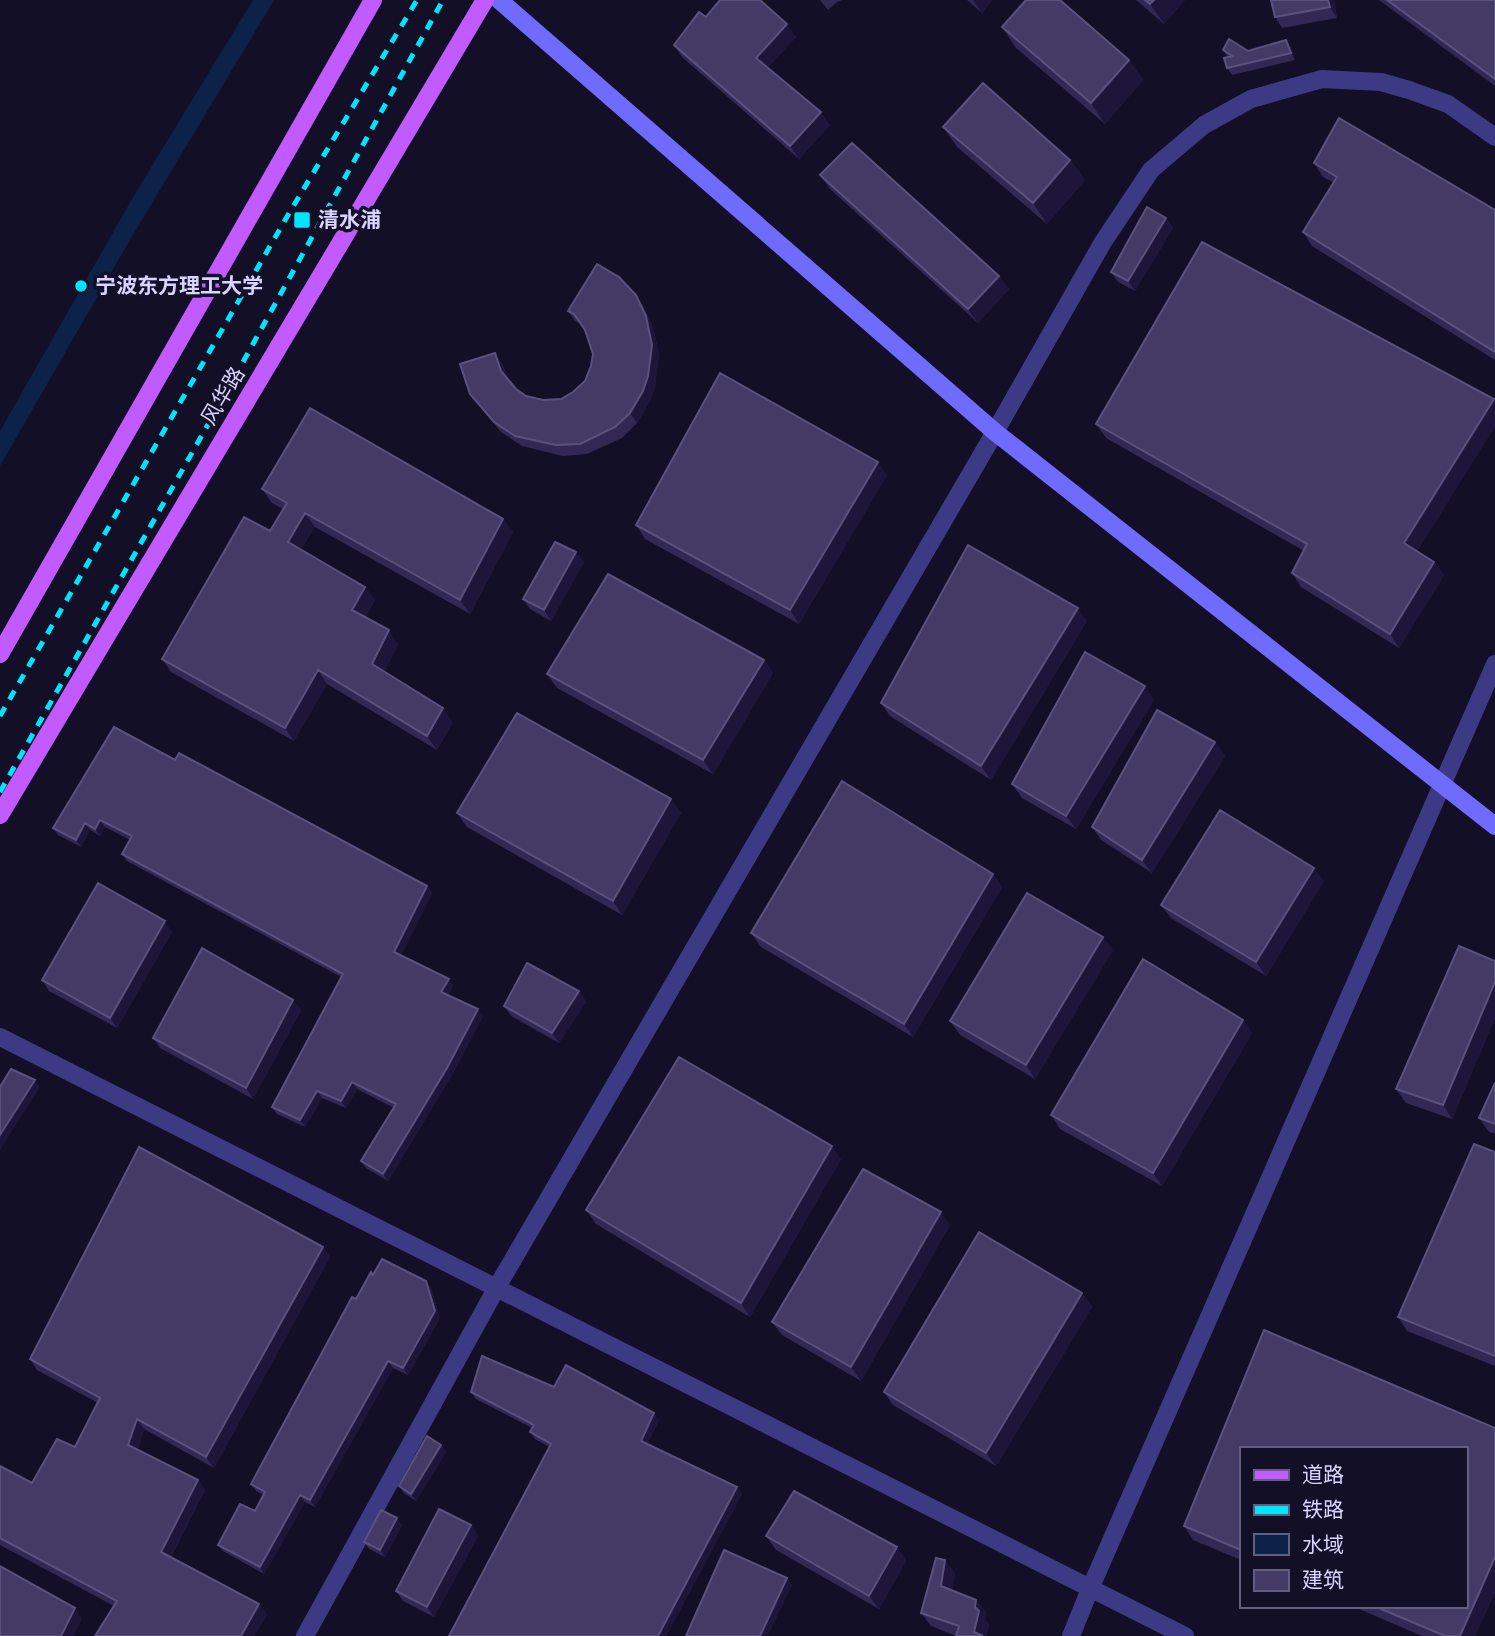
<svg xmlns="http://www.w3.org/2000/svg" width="1495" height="1636" font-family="'IBM Plex Sans','Noto Sans SC',sans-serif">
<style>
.water{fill:#0c2248}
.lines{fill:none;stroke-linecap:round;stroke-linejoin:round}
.tertiary{stroke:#3d3a85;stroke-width:18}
.secondary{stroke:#6f6bff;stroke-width:18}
.primary{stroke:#c25bff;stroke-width:18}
.rail{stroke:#00e5ff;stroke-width:5;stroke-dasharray:10 9;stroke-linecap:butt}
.wall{fill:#312854}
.shaded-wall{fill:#1d163a}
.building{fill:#433a66;stroke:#5a527e;stroke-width:2}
.poi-dot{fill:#00e5ff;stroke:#130f26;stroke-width:2.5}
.labels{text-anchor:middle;stroke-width:7;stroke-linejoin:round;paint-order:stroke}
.poi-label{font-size:21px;font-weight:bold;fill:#d9d4ff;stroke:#130f26;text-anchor:start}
.street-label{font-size:21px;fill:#d9d4ff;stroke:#130f26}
</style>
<rect width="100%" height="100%" fill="#130f26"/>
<path class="water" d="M253,0h21l-143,238 -131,228v-35l136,-239z"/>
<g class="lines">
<path class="tertiary" d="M0,1037l1185,599
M305,1636l192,-349 498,-855 108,-190 48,-72 53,-45 47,-26 71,-20 59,3 28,8 39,14 47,33
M1071,1636l19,-47 405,-925"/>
<path class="secondary" d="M499,0l496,432 500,394"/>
<path class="primary" d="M0,654l373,-654
M0,815l485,-815"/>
<path class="rail" d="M0,716l288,-501 129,-215
M0,792l227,-401 216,-391"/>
</g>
<path class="wall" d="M820,0h22l-5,2 -9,8z
M967,0h25l-10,13z
M1136,0h49l-21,24z
M1334,0l3,18 -55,10 -7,-11z
M1379,0h116v86z
M706,17l90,20 -29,31 63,57 -31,34 -116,-101 -9,-13z
M1002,27l127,33 14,20 -38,44 -89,-76z
M1286,40l5,7 4,13 -63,15 -5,-7 1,-11 -5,-7 25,1z
M943,127l127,33 15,20 -38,44 -90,-77z
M1314,163l181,47v150l-183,-114 -9,-14 31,-49 -11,-6z
M820,175l189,114 -31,34 -148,-134z
M1166,218l7,10 -38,63 -17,-9 -7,-10z
M643,305l10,22 6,28 -4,31 -5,15 -13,22 -15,15 -35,16 -24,2 -41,-10 -21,-14 -31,-38 32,-31 6,16 8,10 10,7 17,4 18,-1 12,-7 12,-11 6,-15 2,-12 -8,-24 -4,-6 -6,-3 -7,-10z
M1494,399l1,2v25l-78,125 17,11 10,13 -45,73 -98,-61 -9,-14 12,-22 -198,-113 -10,-14z
M887,475l-88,149 -154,-85 -9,-14z
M262,489l241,30 10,13 -43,82 -155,-87 -14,22 64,38 10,13 -10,18 33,26 -14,28 69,50 -16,28 -110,-66 -33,57 -123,-69 -9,-13 108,-128 13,-22 -11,-6z
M584,562l-33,59 -21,-12 -7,-10z
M1087,621l-96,159 -101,-64 -9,-13z
M764,660l9,13 -60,101 -156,-86 -10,-14z
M1145,686l9,14 -78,129 -54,-31 -10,-14z
M1215,742l10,14 -73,117 -51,-33 -9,-13z
M175,760l252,126 5,7 -31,62 52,30 -5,10 35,21 -31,59 -64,106 -22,-13 -5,-7 33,-53 -37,-19 -11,19 -24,-10 -17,29 -28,-13 -5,-7 69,-130 -214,-116 -5,-7 8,-14 -25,-13 -5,9 -10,-6 -9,17 -23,-12 -5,-7z
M671,799l10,14 -59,102 -155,-88 -10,-14z
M993,874l9,13 -89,150 -152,-90 -10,-14z
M1324,881l-58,95 -95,-58 -10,-13z
M172,932l-55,96 -68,-37 -7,-11z
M1113,950l-78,129 -75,-44 -10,-14z
M1495,961v57l-43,101 -46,-16 -10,-14z
M579,991l7,11 -27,41 -48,-27 -7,-10z
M293,1000l8,10 -48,89 -93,-51 -7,-10z
M1243,1020l9,13 -90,153 -102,-57 -9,-14z
M1495,1083v51l-6,-2 -10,-14z
M1495,1152v214l-88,-35 -9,-14z
M841,1159l-91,158 -154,-93 -10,-14z
M950,1225l-89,156 -79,-46 -10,-13z
M323,1247l7,10 -116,211 -70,-39 -6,20 60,31 7,10 -34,67 88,47 8,11 -13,21h-159l19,-30 -114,-61v-79l32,17 43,-36 23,-44 -61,-33 -7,-11z
M373,1275l53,6 5,7 9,30 -32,57 -15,-7 -78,139 -10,-5 -41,72 -41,-23 -5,-6 37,-34 8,-16 -7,-4 -5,-7 105,-185z
M1082,1293l10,14 -96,159 -103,-61 -9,-13z
M1264,1330l231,98v164l-20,44h-53l-70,-30h113v-157h-224v111l-48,-20 -9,-14z
M554,1387l105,33 -12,24 90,43 5,7 -76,142h-217l100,-189 -14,-8 -5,-7 2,-4 -56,-29 -5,-7z
M441,1445l5,7 -30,49 -12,-8 -5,-7z
M402,1525l-17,32 -16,-8 -5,-7z
M471,1525l7,11 -44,81 -31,-16 -7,-10z
M766,1536l131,11 9,14 -27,48 -103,-59z
M955,1573l-3,17 24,10 10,13 -1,6 4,6 -3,11h-30l-25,-10 -10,-13z"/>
<path class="shaded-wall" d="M973,0h19l-10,13z
M1154,0h31l-21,24 -14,-20z
M1328,0h6l3,18 -7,-11z
M787,24l9,13 -31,34 -9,-13z
M1286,40l5,7 4,13 -4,-7z
M1129,60l14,20 -38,44 -14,-21z
M821,112l9,13 -31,34 -9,-13z
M1070,160l15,20 -38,44 -14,-21z
M1166,218l7,10 -38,63 -7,-10z
M999,276l10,13 -31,34 -10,-14z
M636,295l7,10 10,22 6,28 -4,31 -5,15 -13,22 -7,-10z
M495,353l7,10 7,19 -8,-11z
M1494,399l1,2v25l-81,131 -10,-14z
M878,462l9,13 -88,149 -9,-14z
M305,513l10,14 -18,28 -9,-13z
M503,519l10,13 -43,82 -10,-14z
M576,552l8,10 -33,59 -7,-11z
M1434,562l10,13 -45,73 -9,-14z
M365,587l10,13 -14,24 -9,-14z
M1078,608l9,13 -96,159 -10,-14z
M389,630l9,14 -17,34 -9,-14z
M764,660l9,13 -60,101 -10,-14z
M318,670l9,14 -33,57 -9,-13z
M1145,686l9,14 -78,129 -10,-13z
M443,708l10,14 -16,28 -10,-14z
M1215,742l10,14 -73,117 -10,-13z
M671,799l10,14 -59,102 -9,-14z
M100,820l5,7 -5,9 -5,-7z
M85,823l5,7 -9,17 -5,-7z
M1314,868l10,13 -58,95 -10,-14z
M993,874l9,13 -89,150 -9,-13z
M427,886l5,7 -33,66 -5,-7z
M165,921l7,11 -55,96 -7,-10z
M1103,937l10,13 -78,129 -9,-14z
M449,979l4,6 -7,14 -5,-7z
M1495,982v36l-43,101 -9,-14z
M579,991l7,11 -27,41 -7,-10z
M293,1000l8,10 -48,89 -7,-11z
M478,1009l5,7 -31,59 -64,106 -5,-7z
M1243,1020l9,13 -90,153 -9,-13z
M35,1080l5,7 -40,63v-15z
M352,1082l5,7 -11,19 -5,-7z
M317,1091l5,7 -17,29 -5,-7z
M832,1146l9,13 -91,158 -9,-14z
M941,1212l9,13 -89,156 -10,-14z
M323,1247l7,10 -116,211 -8,-11z
M426,1281l5,7 9,30 -32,57 -5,-7z
M1082,1293l10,14 -96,159 -10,-13z
M388,1361l5,7 -78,139 -5,-7z
M654,1413l5,7 -14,28 -4,-7z
M137,1419l7,10 -8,26 -8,-10z
M441,1445l5,7 -30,49 -5,-7z
M198,1480l7,10 -37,72 -7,-10z
M737,1487l5,7 -76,142h-8z
M300,1495l5,7 -41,72 -4,-7z
M397,1518l5,7 -17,32 -5,-7z
M471,1525l7,11 -44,81 -7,-10z
M897,1547l9,14 -27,48 -10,-13z
M1495,1557v35l-20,44h-15z
M945,1560l10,13 -4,27 -10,-14z
M787,1578l5,7 -24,51h-8z
M976,1600l10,13 -1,6 4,6 -3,11h-9l-3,-4 1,-25z
M259,1604l8,11 -13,21h-13z
M75,1608l7,11 -8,17h-13z"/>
<path class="building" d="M720,0h40l27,24 -31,34 65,54 -31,34 -116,-101 25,-33 7,5z
M1026,0h34l69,60 -38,43 -89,-76z
M1145,0h9l-4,4z
M1271,0h57l2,7 -55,10z
M1387,0h108v79z
M1229,39l19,12 38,-11 5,13 -64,15 -3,-10 8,-2 -9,-6z
M983,83l87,77 -37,43 -90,-76z
M1339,118l156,92v142l-192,-120 34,-55 -23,-14z
M852,143l147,133 -31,33 -148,-134z
M1147,207l19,11 -38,63 -17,-9z
M1202,242l292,157 -90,144 30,19 -44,72 -98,-61 15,-29 -211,-120z
M597,264l22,13 17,18 10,21 6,29 -4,31 -5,15 -13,22 -15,14 -35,17 -24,1 -41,-9 -21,-14 -24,-28 -10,-30 35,-11 6,18 15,18 10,7 17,4 18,-1 12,-7 12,-11 6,-15 2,-12 -8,-24 -11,-16 -6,-3z
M720,373l158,89 -88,148 -154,-85z
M310,408l193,111 -43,81 -155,-87 -17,29 77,45 -13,23 37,20 -17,34 71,44 -16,28 -109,-66 -33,58 -123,-69 82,-142 26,14 17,-28 -25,-14z
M555,542l21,10 -32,58 -21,-11z
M968,545l110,63 -97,158 -100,-63z
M608,574l156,86 -61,100 -156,-86z
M1085,652l60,34 -79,130 -54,-32z
M1157,710l58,32 -73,118 -50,-33z
M517,713l154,86 -58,102 -156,-88z
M114,727l61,33 4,-7 248,133 -33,66 55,27 -8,13 37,17 -31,59 -64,106 -22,-13 35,-57 -44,-22 -11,19 -24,-10 -17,29 -28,-13 71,-133 -221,-120 10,-18 -32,-16 -5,9 -10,-6 -9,17 -23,-12z
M842,781l151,93 -89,150 -153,-91z
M1220,810l94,58 -58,94 -95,-57z
M98,883l67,38 -55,97 -68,-38z
M1027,893l76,44 -77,128 -76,-44z
M1459,946l36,15v21l-52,123 -47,-16z
M202,948l91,52 -47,88 -93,-50z
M1143,959l100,61 -90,153 -102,-58z
M527,963l52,28 -27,42 -48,-27z
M679,1057l153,89 -91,157 -155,-93z
M11,1069l24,11 -35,55v-48z
M1495,1083v41l-16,-6z
M1474,1144l21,8v204l-97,-39z
M139,1147l184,100 -117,210 -69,-38 -9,26 70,35 -37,72 98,52 -18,32h-146l22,-35 -117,-63v-72l32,17 25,-44 18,8 25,-49 -70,-39z
M863,1169l78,43 -90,155 -79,-45z
M979,1232l103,61 -96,160 -102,-61z
M382,1259l44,22 9,30 -32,57 -15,-7 -78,139 -10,-5 -40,72 -42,-22 22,-41 15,7 10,-19 -14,-8 101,-187 4,2 15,-27 2,3z
M1264,1330l231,98v129l-35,79h-15l-71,-30h91v-157h-224v101l-57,-24z
M482,1356l72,31 12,-22 88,48 -13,28 96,46 -79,149h-209l102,-192 -21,-12 4,-7 -63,-33z
M427,1436l14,9 -30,49 -12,-8z
M794,1491l103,56 -28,49 -103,-60z
M439,1509l32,16 -44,82 -31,-16z
M381,1510l16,8 -17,32 -16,-8z
M724,1550l63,28 -27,58h-74z
M936,1558l9,2 -4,26 35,14 -1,7 4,4 -5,21 9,4h-27l3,-10 -38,-13z
M0,1566l75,42 -14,28h-61z"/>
<g class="poi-dot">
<rect x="293" y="211" width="18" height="18" rx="3.5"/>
<circle cx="81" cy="286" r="7"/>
</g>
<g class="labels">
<g class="poi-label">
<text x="318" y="227">清水浦</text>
<text x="95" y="293">宁波东方理工大学</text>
</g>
<g class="street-label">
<text transform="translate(223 396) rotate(-59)" y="7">风华路</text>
</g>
</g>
<rect x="1240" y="1447" width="228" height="161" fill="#130f26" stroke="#625e7d" stroke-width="2"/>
<rect x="1254" y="1470" width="35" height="10" fill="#c25bff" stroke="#625e7d" stroke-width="2"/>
<text x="1302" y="1482" font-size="21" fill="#d9d4ff">道路</text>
<rect x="1254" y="1505" width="35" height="10" fill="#00e5ff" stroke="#625e7d" stroke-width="2"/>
<text x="1302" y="1517" font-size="21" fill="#d9d4ff">铁路</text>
<rect x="1254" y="1534" width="35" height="21" fill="#0c2248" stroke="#625e7d" stroke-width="2"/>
<text x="1302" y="1552" font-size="21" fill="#d9d4ff">水域</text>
<rect x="1254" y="1570" width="35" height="21" fill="#433a66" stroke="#625e7d" stroke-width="2"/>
<text x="1302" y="1587" font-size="21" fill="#d9d4ff">建筑</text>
</svg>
